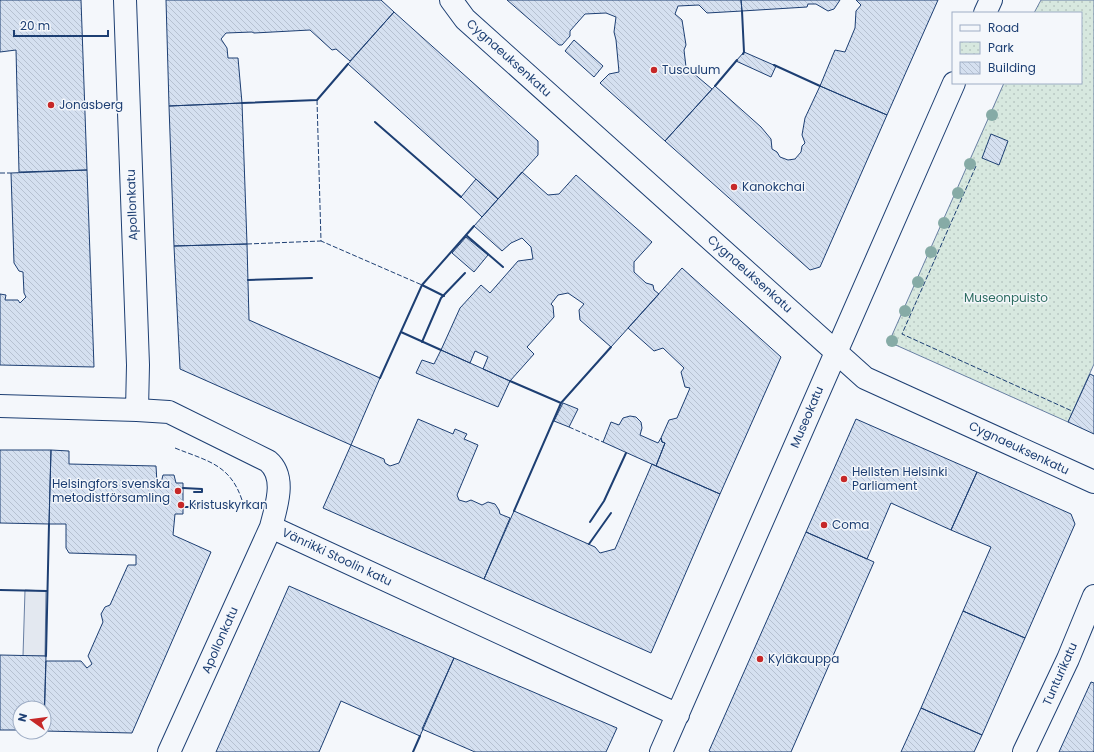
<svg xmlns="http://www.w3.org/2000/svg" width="1094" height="752" font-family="Poppins,sans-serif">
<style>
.park{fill:url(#park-dots);stroke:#687fa3}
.parking{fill:#e3e8f0;stroke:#687fa3}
.building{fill:url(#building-back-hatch);stroke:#1d3f73}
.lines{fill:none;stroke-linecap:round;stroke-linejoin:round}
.street-casing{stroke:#1d3f73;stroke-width:24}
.street{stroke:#f4f7fb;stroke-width:22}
.fence{stroke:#1d3f73;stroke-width:1;stroke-dasharray:5 2;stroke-linecap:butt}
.wall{stroke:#1d3f73;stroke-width:2}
.tree{fill:#86aba6}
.poi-dot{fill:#c62828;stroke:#f4f7fb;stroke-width:1.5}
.labels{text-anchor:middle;stroke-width:3;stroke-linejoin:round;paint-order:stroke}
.street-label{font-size:12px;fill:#1d3f73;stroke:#f4f7fb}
.poi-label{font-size:12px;fill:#1d3f73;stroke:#f4f7fb;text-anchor:start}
.park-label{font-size:12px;fill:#2c6c60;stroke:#f4f7fb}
</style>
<defs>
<pattern id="park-dots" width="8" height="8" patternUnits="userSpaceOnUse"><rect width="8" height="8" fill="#d7e8df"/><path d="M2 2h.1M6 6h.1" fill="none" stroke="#b8c8c3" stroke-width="1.8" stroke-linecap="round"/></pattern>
<pattern id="building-back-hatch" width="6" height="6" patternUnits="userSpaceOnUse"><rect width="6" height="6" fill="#d5e0f0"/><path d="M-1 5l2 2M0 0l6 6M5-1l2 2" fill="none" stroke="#b6c1d1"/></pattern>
</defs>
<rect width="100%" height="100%" fill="#f4f7fb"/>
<path class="park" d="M1041,0h53v364l-26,58 -179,-80 115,-259h77v-70h-47z"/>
<path class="parking" d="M25,590l21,1 -1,65h-22z"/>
<path class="building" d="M0,0h81l6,170 -68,2 -3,-122 -16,2z
M166,0h215l13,12 -44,49 -14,-12 -4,1 -22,-20 -56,3 -2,-1 -26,1 -5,6 6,9 1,10h10l4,45 -73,3z
M507,0h234l1,11 -35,2 -8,-8 -21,1 -3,8 7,6 4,25 -2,5 2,17 26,22 -47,52 -65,-58 9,-9 10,-2 -3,-32 -2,-8 2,-15 -10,-4 -21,1 -15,17v5l-8,9h-3z
M741,0h99l-6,9 -6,2 -12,-7h-8l-1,3 -65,4z
M856,0h82l-51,115 -67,-29 15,-36 10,2 10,-24 1,-17 5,-6z
M394,12l144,129v14l-40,44 -150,-135z
M574,40l29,26 -9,11 -29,-26z
M744,52l32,14 -5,11 -35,-16z
M715,86l46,41 10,12 1,10 5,3 3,5 8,3 7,-1 6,-7 1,-6 3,-3 -3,-8 3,-17 15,-32 67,29 -67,152 -10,3 -145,-129z
M242,103l5,141 -73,2 -5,-140z
M991,134l17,7 -9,24 -17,-7z
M87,170l7,197 -94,-2v-71l6,1 -1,5h13l2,3 6,-6 -2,-4 -1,-21 -4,-1 -5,-8 -3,-90z
M522,172l26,23 11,-1 17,-19 76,67 -18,20v10l12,11 7,2 1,5 5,4 -48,53 -31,-27 -1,-10 5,-6 -16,-11 -10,2 -7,9 2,2 1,11 -27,30 7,7 -24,27 -27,-12 5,-12 -13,-6 -5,12 -29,-13 19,-42 21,-23 9,8 28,-32 15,-2 -2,-12 -9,-9 -11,5 -9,8 -28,-25z
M476,179l22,20 -16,18 -21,-20z
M466,237l22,18 -14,17 -22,-19z
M247,244l2,76 131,58 -29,67 -171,-76 -6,-123z
M682,268l99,89 -61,137 -64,-28 9,-23 -3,-1 -1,-4 8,-18 8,-2 13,-30 -5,-1 -4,-15 3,-4 -21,-20 -9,3 -26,-23z
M441,350l69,31 -12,26 -82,-34 6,-13 12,4z
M1090,374l4,2v58l-26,-12z
M563,403l15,6 -9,18 -15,-6z
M630,416l6,1 5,5 1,6 -2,7 18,8 3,-5 1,4 3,1 -9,23 -53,-24 8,-20 8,3 4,-7z
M418,419l35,15 2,-5 12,5 -3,5 14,6 -21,50 2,5 7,2 5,-2 11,5 6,-3 7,2 4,6 1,4 10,4 -26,61 -161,-71 28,-63 33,14 1,4 5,3 9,-3z
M856,419l121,53 -26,58 -60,-27 -24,56 -61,-27z
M0,450h51l-2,74 -49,-1z
M51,450l18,1v13l87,2 1,17h4l2,-8h11l2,8h7v31h-8l-2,21 38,17 -79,181 -88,-2 2,-70h35l6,7 5,-4 -4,-8 15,-34 -2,-8 4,-7 5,-2 18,-40h8v-10l-67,-2 -3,-5v-24h-17z
M652,464l68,30 -69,159 -167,-74 30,-68 81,36 5,6 15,-4z
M977,472l94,42 4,10 -50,114 -62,-27 28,-64 -40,-17z
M806,532l68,30 -83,190h-80l-2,-1z
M289,586l165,72 -34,78 -79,-35 -22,51h-103z
M963,611l62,27 -43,97 -61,-27z
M0,655l46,1 -2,62v-10h-24v22h-20z
M454,658l163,70 -11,24h-131l-53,-23z
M1091,682l3,1v69h-35z
M921,708l61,27 -8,17h-73z"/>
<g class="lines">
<defs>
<path id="street" d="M125,0l13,365 -1,45
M451,0l14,19 400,359 229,104
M985,13l6,-13
M0,406l137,4 32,2 99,49c19,16 8,46 3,66l407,188
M169,752l102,-225
M661,752l293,-669
M1024,752l44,-93 26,-63"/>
</defs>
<use href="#street" class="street-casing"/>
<use href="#street" class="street"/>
<path class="fence" d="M317,100l4,141 101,44
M976,166l-74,168 170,77
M0,173h11
M247,244l74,-3
M569,427l34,15
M175,448c32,13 55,16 67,52"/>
<path class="wall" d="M742,11l2,41 -1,2
M774,65l46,21
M715,86l22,-26
M242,103l75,-3 31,-36
M375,122l86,75
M466,235l37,32
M248,280l64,-2
M422,285l22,11
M401,332l40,18
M422,342l19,-44 24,-25
M380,378l42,-93 52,-59
M510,381l51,22
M183,488l19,1v3h-8
M183,507h17l1,-2 -8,-1
M514,511l47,-108 50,-56
M590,522l14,-21 22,-48
M589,544l22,-31
M0,590l47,1
M46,656l3,-132
M413,752l7,-16"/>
</g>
<g class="tree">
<circle cx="992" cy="115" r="6"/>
<circle cx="970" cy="164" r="6"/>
<circle cx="958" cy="193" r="6"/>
<circle cx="944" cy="223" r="6"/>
<circle cx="931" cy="252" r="6"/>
<circle cx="918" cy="282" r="6"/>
<circle cx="905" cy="311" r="6"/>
<circle cx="892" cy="341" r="6"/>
</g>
<g class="poi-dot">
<circle cx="654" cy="70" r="4"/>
<circle cx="51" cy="105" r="4"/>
<circle cx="734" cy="187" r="4"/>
<circle cx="844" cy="479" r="4"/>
<circle cx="178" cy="491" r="4"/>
<circle cx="181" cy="505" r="4"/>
<circle cx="824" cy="525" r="4"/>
<circle cx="760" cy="659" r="4"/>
</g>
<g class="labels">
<g class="street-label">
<text transform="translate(509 58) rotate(42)" y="4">Cygnaeuksenkatu</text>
<text transform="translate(132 205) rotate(-92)" y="4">Apollonkatu</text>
<text transform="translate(750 274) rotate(42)" y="4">Cygnaeuksenkatu</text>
<text transform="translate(807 417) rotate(-67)" y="4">Museokatu</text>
<text transform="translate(1019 448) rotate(25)" y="4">Cygnaeuksenkatu</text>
<text transform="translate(337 557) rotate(25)" y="4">Vänrikki Stoolin katu</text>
<text transform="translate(220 640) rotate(-66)" y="4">Apollonkatu</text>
<text transform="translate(1060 674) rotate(-66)" y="4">Tunturikatu</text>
</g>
<g class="poi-label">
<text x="662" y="74">Tusculum</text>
<text x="59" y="109">Jonasberg</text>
<text x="742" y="191">Kanokchai</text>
<text x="852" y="476">Hellsten Helsinki<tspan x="852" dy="14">Parliament</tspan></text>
<text x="170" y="488" text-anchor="end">Helsingfors svenska<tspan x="170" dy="14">metodistförsamling</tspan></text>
<text x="189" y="509">Kristuskyrkan</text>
<text x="832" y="529">Coma</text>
<text x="768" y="663">Kyläkauppa</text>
</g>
<g class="park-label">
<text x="1006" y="302">Museonpuisto</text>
</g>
</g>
<rect x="952" y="12" width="130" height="72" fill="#f4f7fb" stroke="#9eadc5"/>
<rect x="960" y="25" width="20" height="6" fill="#f4f7fb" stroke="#9eadc5"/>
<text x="988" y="32" font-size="12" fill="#1d3f73">Road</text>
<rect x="960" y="42" width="20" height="12" fill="url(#park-dots)" stroke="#9eadc5"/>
<text x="988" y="52" font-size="12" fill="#1d3f73">Park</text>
<rect x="960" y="62" width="20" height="12" fill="url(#building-back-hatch)" stroke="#9eadc5"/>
<text x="988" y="72" font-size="12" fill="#1d3f73">Building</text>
<g transform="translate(32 720) rotate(284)"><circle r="19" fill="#f4f7fb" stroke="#9eadc5"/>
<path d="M0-3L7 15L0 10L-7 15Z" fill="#c62828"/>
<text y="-6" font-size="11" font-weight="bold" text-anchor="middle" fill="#1d3f73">N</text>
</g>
<path d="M14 30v6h94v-6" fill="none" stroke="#1d3f73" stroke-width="2"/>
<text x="20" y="30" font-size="12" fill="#1d3f73" stroke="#f4f7fb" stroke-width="3" paint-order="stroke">20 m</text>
</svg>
